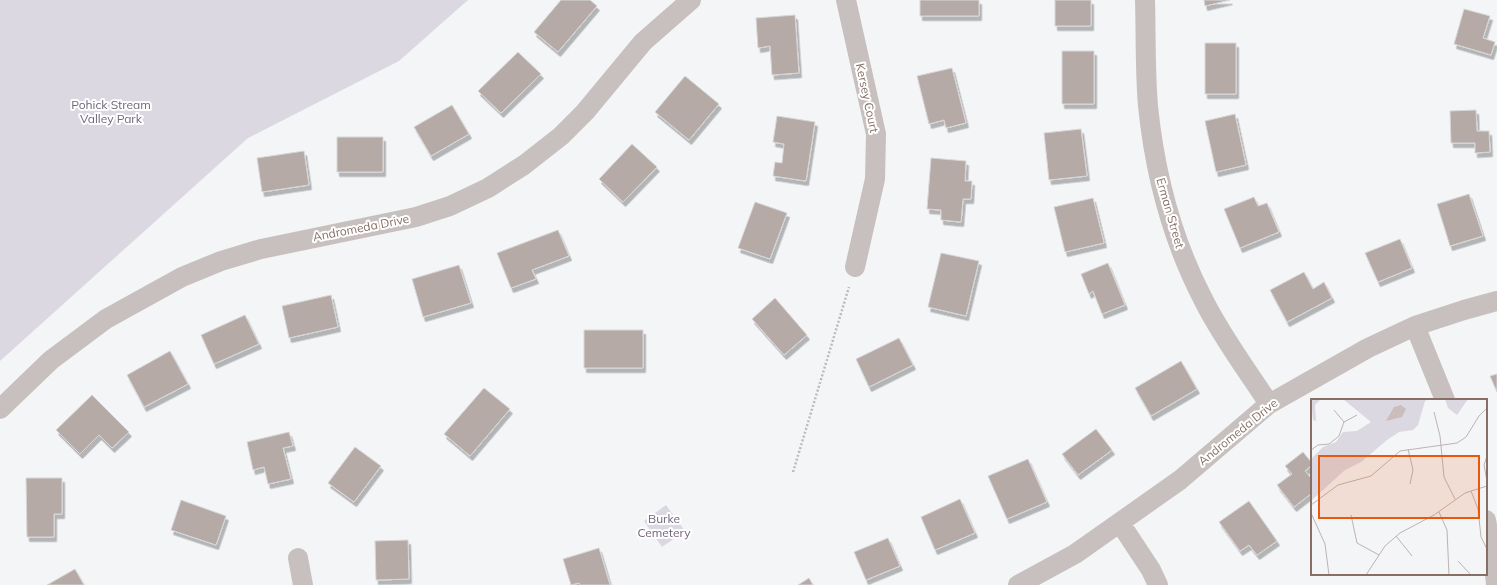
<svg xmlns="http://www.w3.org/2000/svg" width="1497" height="585" font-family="Mulish,sans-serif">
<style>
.green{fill:#dbd8e1}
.building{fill:#b6aaa7;stroke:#d7d7d9;filter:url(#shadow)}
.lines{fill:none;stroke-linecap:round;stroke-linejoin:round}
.path{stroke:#bfbab8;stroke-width:2.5;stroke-dasharray:2 2;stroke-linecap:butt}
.street{stroke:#c7c0be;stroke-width:20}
.labels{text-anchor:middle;stroke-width:4;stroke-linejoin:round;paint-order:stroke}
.street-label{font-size:12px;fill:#856f66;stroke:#fff}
.park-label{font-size:12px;fill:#74657c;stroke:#fff}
.inset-road{fill:none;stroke:#beb3b0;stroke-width:1}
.view{fill:#e8590c;fill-opacity:0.15;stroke:#e8590c;stroke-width:2}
.inset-edge{fill:none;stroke:#856f66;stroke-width:2}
</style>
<defs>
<filter id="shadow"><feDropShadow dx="2.5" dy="4.5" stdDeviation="0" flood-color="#0004"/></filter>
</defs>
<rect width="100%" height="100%" fill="#f4f5f7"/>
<path class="green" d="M0,0h468l-69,61 -151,77 -248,223z
M666,505l19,26 -23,16 -18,-26z"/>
<path class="building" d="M561,0h29l7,6 -39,46 -24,-20z
M920,0h59v16h-59z
M1055,0h36v26h-36z
M1204,0h26l-25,6z
M1464,9l26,7 -7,22 12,4 -4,13 -37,-11z
M795,15l4,58 -27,2 -2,-29 -12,2 -2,-30z
M1205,43h31v51h-31z
M1062,51h32v53h-32z
M518,52l23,22 -40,39 -23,-22z
M952,68l14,55 -20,5 -2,-8 -15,4 -12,-48z
M685,76l34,28 -30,36 -34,-28z
M452,105l17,29 -38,22 -17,-29z
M1476,110l1,21h12l1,21 -15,1v-10h-24l-1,-32z
M1235,114l11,51 -30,7 -11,-51z
M777,116l38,6 -9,59 -33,-5 2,-14 7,1 2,-19 -11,-2z
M1081,129l6,47 -38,4 -5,-47z
M337,137h46v35h-46z
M632,144l25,23 -34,35 -24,-23z
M304,151l5,34 -47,7 -5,-34z
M931,158l35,3 -1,20h7l-1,18h-8l-2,23 -20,-2v-10l-14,-1z
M1469,194l14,42 -33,10 -13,-42z
M1254,197l4,9 9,-3 12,29 -39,16 -16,-39z
M1093,198l11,45 -39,9 -11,-45z
M755,202l32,11 -17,46 -32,-11z
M558,230l11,26 -37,14 4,9 -25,9 -14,-35z
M1400,239l12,29 -34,14 -13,-29z
M941,253l38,8 -13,55 -38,-9z
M1108,263l17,42 -23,9 -9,-23 -4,3 -8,-20z
M459,265l12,38 -48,14 -11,-38z
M1304,272l9,17 11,-7 8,16 -45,24 -17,-32z
M331,295l7,32 -49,11 -7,-32z
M775,298l32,37 -23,20 -32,-36z
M245,315l14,29 -45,20 -13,-29z
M584,330h59v38h-59z
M899,338l14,27 -44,22 -13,-28z
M170,351l18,33 -44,23 -17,-32z
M1181,361l16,28 -46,27 -16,-28z
M1497,374v18l-7,-16z
M484,388l26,21 -40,47 -26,-22z
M92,395l37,37 -17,16 -13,-13 -19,19 -24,-24z
M1096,429l16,21 -34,25 -16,-21z
M289,432l4,14 -10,2 8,31 -23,5 -4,-17 -11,3 -6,-28z
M355,447l26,19 -27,36 -26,-19z
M1303,452l9,11v2l-7,6 7,8v14l-18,14 -17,-22 15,-11 -7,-8z
M1028,459l19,43 -40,17 -19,-43z
M26,478h36v36h-8v23h-27z
M960,499l15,34 -40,17 -14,-33z
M181,500l45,16 -10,29 -45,-15z
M1249,501l28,40 -20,14 -8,-10 -9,6 -21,-29z
M888,538l12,28 -34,14 -12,-28z
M408,540l1,39 -33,1 -1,-39z
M599,548l11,37h-30l-1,-2 -8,2 -8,-26z
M75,569l9,16h-37z
M809,578l4,7h-15z"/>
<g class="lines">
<path class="path" d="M793,472l56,-185"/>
<path class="street" d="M846,0l30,134 -1,45 -20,88
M1145,0c1,35 0,71 3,106 7,69 24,134 56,195 18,36 43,69 65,103
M1415,326l30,74
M0,409l51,-49 55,-41 76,-42 39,-16 40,-12 155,-32 34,-11 38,-18 36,-23 37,-29 24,-24 58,-70 48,-42
M1486,520l8,41 2,24
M1120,523l31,47 7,15
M298,558l5,27
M1018,585l57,-31 105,-74 89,-76 99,-56 47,-22 49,-16 33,-9"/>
</g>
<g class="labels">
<g class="street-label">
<text transform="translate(867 98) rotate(78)" y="4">Kersey Court</text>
<text transform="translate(1170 213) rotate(74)" y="4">Erman Street</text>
<text transform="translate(361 228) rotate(-11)" y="4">Andromeda Drive</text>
<text transform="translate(1238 432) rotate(-39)" y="4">Andromeda Drive</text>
</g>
<g class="park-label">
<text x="111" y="109">Pohick Stream<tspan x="111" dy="14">Valley Park</tspan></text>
<text x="664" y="523">Burke<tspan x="664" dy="14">Cemetery</tspan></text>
</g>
</g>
<g transform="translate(1311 399)">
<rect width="176" height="176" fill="#f4f5f7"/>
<path d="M0,0h10l-6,6 1,16 -3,-1zM32,0h85l-3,2 -7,24 -5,5 -14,2 -12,8 -26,22 -16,8 -34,31v-42l12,-12 13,-5 7,-10 14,-1 14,-9zM134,0h23l-11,16 -9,-7z" fill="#dbd8e1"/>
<path d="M90,6l5,4 -4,8 -16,4 8,-14z" fill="#cbbdbc"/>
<path class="inset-road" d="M123,13l6,24 4,41 11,22M33,23l13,-7M97,50l5,21 -3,14M0,51l7,-5 11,-1 10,-8 5,-14 -10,-12M176,57l-3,9 3,16M160,92l7,18 3,28 6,12M0,106l27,-20 33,-9 29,-25 57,-8 9,-6 13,-21 8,-8M128,113l8,18 2,45M0,114l14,31 4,31M40,116l6,28 22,12M85,137l16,20M147,162l13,14M55,176l19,-29 15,-13 34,-18 31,-22 22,-7"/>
<path class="view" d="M8,57h160v62h-160z"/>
<rect width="176" height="176" class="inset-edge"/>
</g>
</svg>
